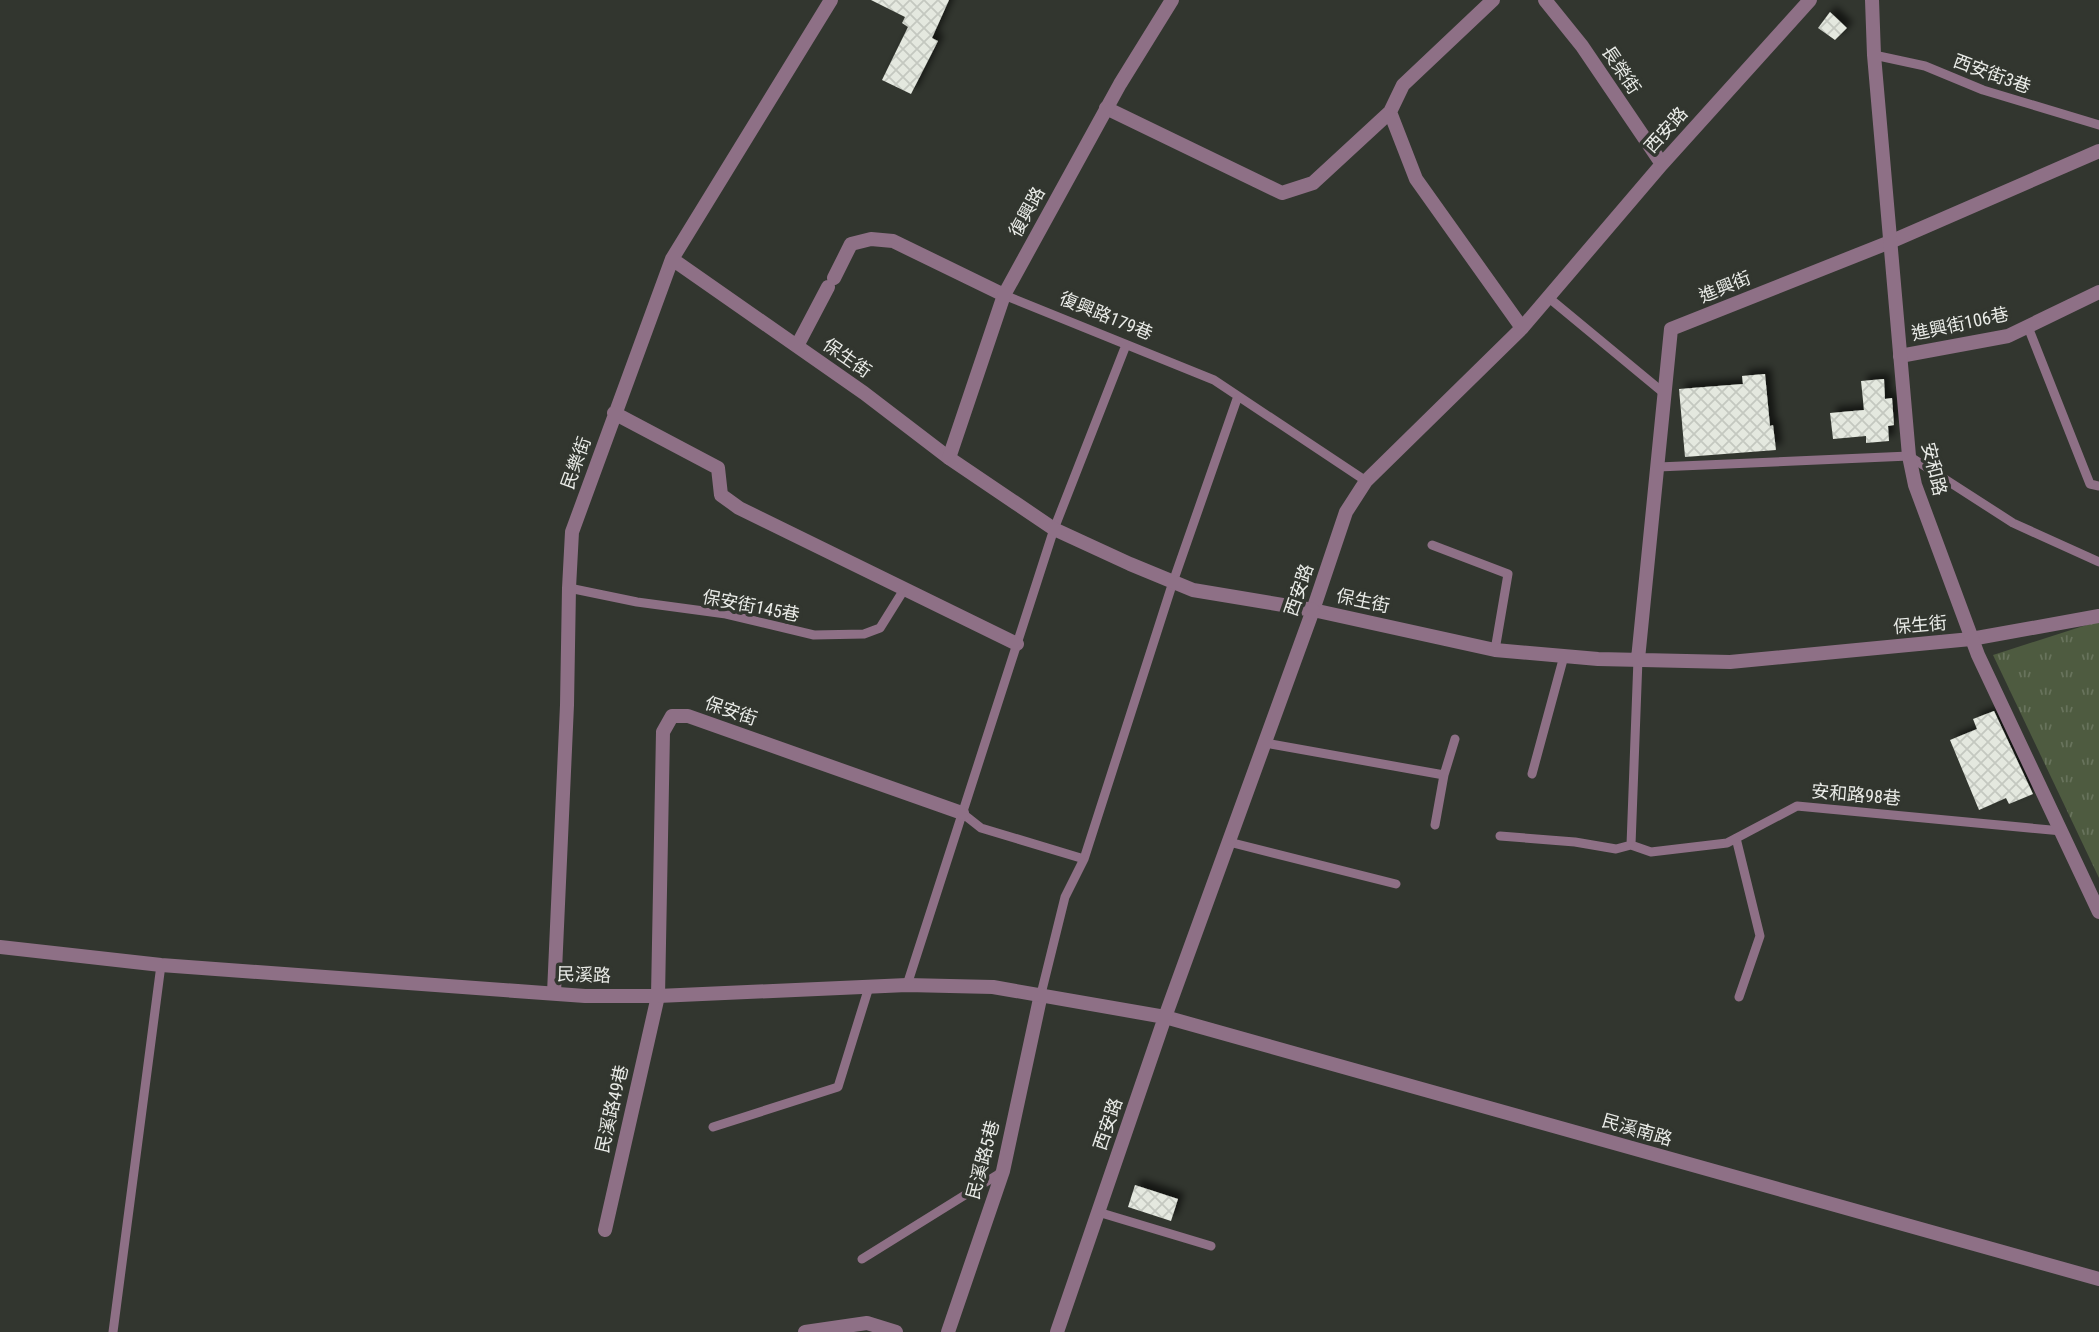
<svg xmlns="http://www.w3.org/2000/svg" width="2099" height="1332" font-family="'Roboto Condensed','Noto Sans TC',sans-serif">
<style>
.park{fill:url(#park-tufts)}
.building{fill:url(#building-cross-hatch);filter:url(#shadow)}
.lines{fill:none;stroke-linecap:round;stroke-linejoin:round}
.service{stroke:#8e7086;stroke-width:9}
.minor{stroke:#8e7086;stroke-width:14}
.tertiary{stroke:#8e7086;stroke-width:14}
.labels{text-anchor:middle;stroke-width:7;stroke-linejoin:round;paint-order:stroke}
.street-label{font-size:18px;fill:#e9ebe7;stroke:#32362f}
</style>
<defs>
<pattern id="park-tufts" width="24" height="20" patternUnits="userSpaceOnUse" patternTransform="scale(1.75)"><rect width="24" height="20" fill="#4e5b40"/><path d="M3 7l-1-3M5 7V3M7 7l1-3M15 17l-1-3M17 17v-4M19 17l1-3" fill="none" stroke="#68735c"/></pattern>
<pattern id="building-cross-hatch" width="8" height="8" patternUnits="userSpaceOnUse" patternTransform="scale(1.75)"><rect width="8" height="8" fill="#e4e8df"/><path d="M0 0l8 8M0 8l8-8" fill="none" stroke="#c4c8c0"/></pattern>
<filter id="shadow"><feDropShadow dx="6" dy="-6" stdDeviation="3.5" flood-color="#0009"/></filter>
</defs>
<rect width="100%" height="100%" fill="#32362f"/>
<path class="park" d="M2099,621v257l-106,-223z"/>
<path class="building" d="M871,0h78l-17,38 6,3 -27,53 -29,-14 26,-53 -6,-4 3,-6z
M1830,12l17,16 -12,12 -17,-12z
M1765,374l5,52 3,-1 3,25 -91,7 -6,-68 64,-5 -1,-8z
M1884,379l1,20 7,-1 2,27 -6,1 1,15 -23,2v-7l-33,3 -3,-26 34,-3 -3,-29z
M1994,711l39,83 -24,10 -3,-6 -27,12 -29,-70 27,-11 -4,-10z
M1135,1185l43,14 -7,22 -43,-14z"/>
<g class="lines">
<path class="service" d="M1874,55l51,11 58,24 116,35
M1004,295l210,85 152,101
M1549,298l116,96
M2028,327l62,157 9,2
M1658,467l251,-11 104,67 86,39
M1432,545l76,29 -13,76
M569,588l68,14 89,12 88,21 50,-1 16,-6 25,-40
M1638,659l-7,186 20,7 76,-9 70,-37 265,25
M1265,743l179,32 -9,50
M1532,774l32,-118
M1444,775l11,-36
M962,813l19,15 103,31 89,-277 65,-186
M1500,836l75,6 41,7 15,-4
M1736,838l24,98 -21,61
M1229,842l167,42
M907,985l147,-456 72,-184
M1041,994l24,-97 19,-38
M713,1127l125,-40 31,-100
M1098,1212l113,34
M862,1259l140,-87
M113,1332l48,-367"/>
<path class="minor" d="M1545,0l37,46 80,118
M1810,0l-148,164 -140,164 -156,153 -20,31 -33,98 182,40 103,9 132,3 241,-23 128,-23
M1106,108l176,85 31,-10 77,-71 13,-27 90,-85
M1390,112l26,67 106,149
M672,259l192,134 85,65
M834,278l17,-34 20,-5 22,2 111,54
M797,346l31,-59
M1900,356l108,-20 91,-44
M614,413l104,55 3,27 18,13 278,136
M1638,659l33,-330 219,-87 209,-91
M554,993l13,-288 2,-117 3,-56 100,-273 159,-259
M1165,1017l934,262
M605,1230l53,-234 5,-264 9,-16h16l274,97
M805,1332l62,-9 29,9
M948,1332l55,-161 38,-177"/>
<path class="tertiary" d="M1872,0l2,55 35,401 6,29 63,170 121,257
M0,947l161,18 424,31h73l249,-11 86,2 172,30
M1057,1332l108,-315 148,-407 -120,-20 -63,-26 -76,-35 -105,-71 55,-163 116,-211 52,-84"/>
</g>
<g class="labels">
<g class="street-label">
<text transform="translate(1621 70) rotate(56)" y="6">長榮街</text>
<text transform="translate(1992 74) rotate(20)" y="6">西安街3巷</text>
<text transform="translate(1666 130) rotate(-48)" y="6">西安路</text>
<text transform="translate(1027 212) rotate(-61)" y="6">復興路</text>
<text transform="translate(1725 287) rotate(-22)" y="6">進興街</text>
<text transform="translate(1106 316) rotate(22)" y="6">復興路179巷</text>
<text transform="translate(1960 324) rotate(-12)" y="6">進興街106巷</text>
<text transform="translate(847 358) rotate(35)" y="6">保生街</text>
<text transform="translate(576 463) rotate(-70)" y="6">民樂街</text>
<text transform="translate(1934 469) rotate(76)" y="6">安和路</text>
<text transform="translate(1299 590) rotate(-71)" y="6">西安路</text>
<text transform="translate(1363 601) rotate(12)" y="6">保生街</text>
<text transform="translate(751 606) rotate(11)" y="6">保安街145巷</text>
<text transform="translate(1920 625) rotate(-5)" y="6">保生街</text>
<text transform="translate(731 711) rotate(19)" y="6">保安街</text>
<text transform="translate(1856 795) rotate(5)" y="6">安和路98巷</text>
<text transform="translate(584 975) rotate(2)" y="6">民溪路</text>
<text transform="translate(612 1109) rotate(-77)" y="6">民溪路49巷</text>
<text transform="translate(1108 1124) rotate(-71)" y="6">西安路</text>
<text transform="translate(1637 1130) rotate(16)" y="6">民溪南路</text>
<text transform="translate(983 1160) rotate(-75)" y="6">民溪路5巷</text>
</g>
</g>
</svg>
